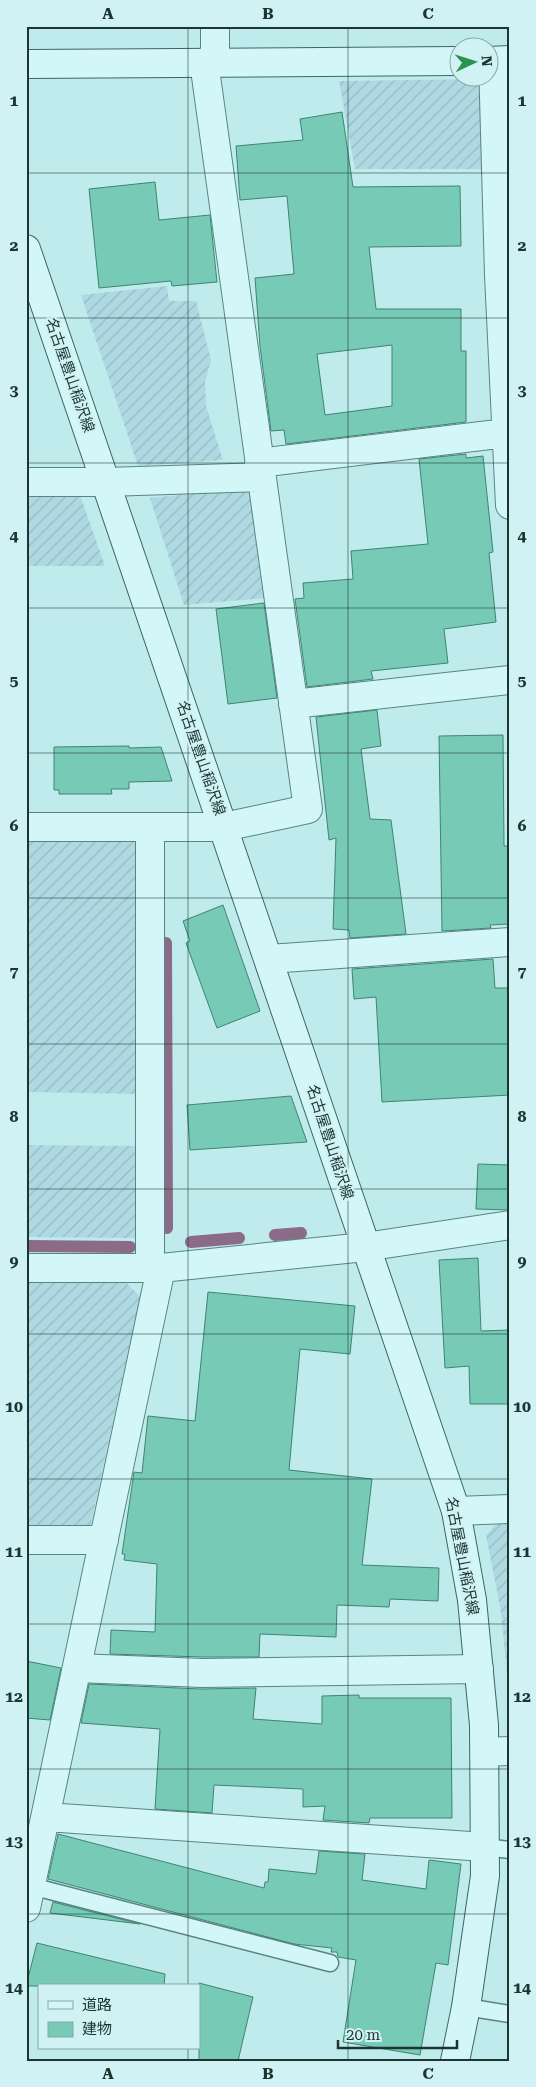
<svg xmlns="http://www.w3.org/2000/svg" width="536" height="2087" font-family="'Roboto Serif','Noto Sans JP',serif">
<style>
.farmland{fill:url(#farmland-furrows)}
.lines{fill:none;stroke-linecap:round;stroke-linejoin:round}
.stream{stroke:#8c6b89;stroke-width:12}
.building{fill:#77cab5;stroke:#3f8471;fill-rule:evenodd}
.lane-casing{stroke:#59857f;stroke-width:19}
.street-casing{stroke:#59857f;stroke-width:30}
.secondary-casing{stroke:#3c6760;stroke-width:30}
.lane{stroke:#d3f6f8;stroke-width:16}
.street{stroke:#d3f6f8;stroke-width:28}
.secondary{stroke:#d3f6f8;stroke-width:28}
.grid{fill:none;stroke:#1d3531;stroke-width:1;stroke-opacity:0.55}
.labels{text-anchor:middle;stroke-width:4.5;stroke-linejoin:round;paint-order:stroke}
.street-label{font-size:15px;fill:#1d3531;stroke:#d0f2f4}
.neatline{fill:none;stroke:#1d3531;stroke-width:2}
.grid-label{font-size:16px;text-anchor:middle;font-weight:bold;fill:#1d3531}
</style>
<defs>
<pattern id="farmland-furrows" width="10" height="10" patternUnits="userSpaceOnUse" patternTransform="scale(1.25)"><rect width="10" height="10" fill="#aed9e2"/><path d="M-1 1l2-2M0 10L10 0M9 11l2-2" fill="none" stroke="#95bbc2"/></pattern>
</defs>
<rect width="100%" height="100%" fill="#c0ebec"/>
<path class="farmland" d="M483,79l1,90h-129l-16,-88z
M167,286l2,15h27l15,59 -6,22 1,24 17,54 -85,6 -57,-171z
M250,488l15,110 -81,7 -34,-107z
M79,492l26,74h-79v-73z
M26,839l114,1 -3,254 -111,-2z
M26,1145l110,1v92l-110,-1z
M26,1282l101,1 13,14 -51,235 -63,-1z
M500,1520h10v184l-9,-92 -15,-77z"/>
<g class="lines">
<path class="stream" d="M166,943l1,285
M275,1235l26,-2
M191,1242l48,-4
M26,1246l104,1"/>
</g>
<path class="building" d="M342,112l11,75 107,-1 1,60 -92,1 7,62h85v42h5v71l-180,22 -2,-14 -13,1 -11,-85 -5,-68 39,-4 -7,-78 -47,4 -4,-54 67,-6 -3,-21zM392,345v61l-67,9 -8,-61z
M155,182l4,38 51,-5 7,67 -45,4 -1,-5 -72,7 -10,-99z
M466,454v4l17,-2 10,96 -4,1 7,69 -52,7 4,34 -77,8 2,8 -66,8 -12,-88 9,-1 -1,-15 50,-4 -2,-28 77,-7 -9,-85z
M264,603l13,95 -49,6 -12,-95z
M377,710l4,36 -20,3 9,70 21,1 15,114 -56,4 -1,-8 -16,-1 3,-91 -7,2 -13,-123z
M503,735l1,111h6v78l-20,1 1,3 -49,3 -3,-195z
M129,746v2l32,-1 11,34 -43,1v7h-18l1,5h-53v-4h-5v-43z
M223,905l37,106 -43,17 -31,-85 4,-2 -7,-20z
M493,959l2,29h15v107l-128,7 -6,-105 -22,2 -2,-30z
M291,1096l16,46 -117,8 -3,-45z
M478,1164l32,1v45l-34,-1z
M478,1258l3,73 29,-1v74h-40l-1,-38 -24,2 -6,-108z
M208,1292l147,14 -5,48 -50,-5 -11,121 83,9 -10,86 77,3 -1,33 -48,-2 -1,8 -52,-2 -1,32 -76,-3 -1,23h-57l-92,-3 1,-24 44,2 2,-68 -33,-4 1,-6h-3l12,-82 8,1 6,-57 47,5z
M26,1661l35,7 -11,52 -24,-2z
M89,1684l112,5 55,-1 -3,31 69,5v-28l37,-1v3h92l1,120h-82l-1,5 -46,-3 2,-14 -22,1v-18l-89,-4 -2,28 -57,-4 5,-80 -79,-6z
M58,1834l206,54 1,-6h3l1,-13 47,5 3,-23 46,3 -3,26 64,9 3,-29 32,4 -13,101 -12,-2 -16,92 -77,-13 13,-82 -18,-3 -1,-5h-6l1,-4 -38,-4 -246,-65z
M53,1902l87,22 -90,-11z
M37,1943l128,31 -1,12h-138z
M199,1983l54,14 -15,64h-39z"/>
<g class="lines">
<defs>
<path id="lane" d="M485,1847l25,3
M31,1886l299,77
M466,2007l44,7"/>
<path id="street" d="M215,26v36
M493,61l6,214 11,230
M259,463l247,-30
M26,482h80l155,-5
M293,704l217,-24
M26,827h198l84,-18 -104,-747
M150,827v441
M269,959l241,-17
M26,1268h135l204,-21 145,-22
M456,1511l54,-2
M26,1540h78
M77,1668l125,5 277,-4
M485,1752l25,-1
M46,1817l439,30
M26,1908l135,-640"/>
<path id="secondary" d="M488,61l22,-1
M26,64l432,-3
M26,249l430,1262 16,89 12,125 1,151 -19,131 -11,54"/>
</defs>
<use href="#lane" class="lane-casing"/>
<use href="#street" class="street-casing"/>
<use href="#secondary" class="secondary-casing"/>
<use href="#lane" class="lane"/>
<use href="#street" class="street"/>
<use href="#secondary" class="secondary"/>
</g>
<path class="grid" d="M188,26v1960M348,26v2035M26,173h484M26,318h484M26,463h484M26,608h484M26,753h484M26,898h484M26,1044h484M26,1189h484M26,1334h484M26,1479h484M26,1624h484M26,1769h484M26,1914h484M188,2048v13"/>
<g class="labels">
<g class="street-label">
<text transform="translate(70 375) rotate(71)" y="5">名古屋豊山稲沢線</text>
<text transform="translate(201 758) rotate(71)" y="5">名古屋豊山稲沢線</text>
<text transform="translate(330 1142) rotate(72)" y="5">名古屋豊山稲沢線</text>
<text transform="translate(462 1556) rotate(79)" y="5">名古屋豊山稲沢線</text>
</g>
</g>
<rect width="536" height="2087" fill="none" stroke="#d0f2f4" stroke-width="55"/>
<rect x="38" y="1984" width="162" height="65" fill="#d0f2f4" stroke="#88a6a6"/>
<rect x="48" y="2001" width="25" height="8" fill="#d3f6f8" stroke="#88a6a6"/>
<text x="82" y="2010" font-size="15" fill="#1d3531">道路</text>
<rect x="48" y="2022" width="25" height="15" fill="#77cab5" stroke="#88a6a6"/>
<text x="82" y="2034" font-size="15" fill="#1d3531">建物</text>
<g transform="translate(474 62) rotate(86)"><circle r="24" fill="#d0f2f4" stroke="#88a6a6"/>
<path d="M0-4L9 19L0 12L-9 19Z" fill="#2a934d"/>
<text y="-8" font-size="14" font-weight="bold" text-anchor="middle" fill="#1d3531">N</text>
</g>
<path d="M338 2040v8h119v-8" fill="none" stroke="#1d3531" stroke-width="2.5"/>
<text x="346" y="2040" font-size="15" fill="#1d3531" stroke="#d0f2f4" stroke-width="4" paint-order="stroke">20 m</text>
<rect x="28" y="28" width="480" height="2032" class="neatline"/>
<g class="grid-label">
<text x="108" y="19">A</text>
<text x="268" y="19">B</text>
<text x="428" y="19">C</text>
<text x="14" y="106">1</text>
<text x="522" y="106">1</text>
<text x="14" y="251">2</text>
<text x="522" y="251">2</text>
<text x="14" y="396">3</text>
<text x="522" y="396">3</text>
<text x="14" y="541">4</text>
<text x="522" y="541">4</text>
<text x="14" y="686">5</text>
<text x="522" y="686">5</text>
<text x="14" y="831">6</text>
<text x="522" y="831">6</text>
<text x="14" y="977">7</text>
<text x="522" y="977">7</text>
<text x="14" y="1122">8</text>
<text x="522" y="1122">8</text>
<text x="14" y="1267">9</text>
<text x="522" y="1267">9</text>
<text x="14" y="1412">10</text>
<text x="522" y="1412">10</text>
<text x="14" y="1557">11</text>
<text x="522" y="1557">11</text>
<text x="14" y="1702">12</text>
<text x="522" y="1702">12</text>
<text x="14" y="1847">13</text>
<text x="522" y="1847">13</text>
<text x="14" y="1993">14</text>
<text x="522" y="1993">14</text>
<text x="108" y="2079">A</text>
<text x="268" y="2079">B</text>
<text x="428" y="2079">C</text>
</g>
</svg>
